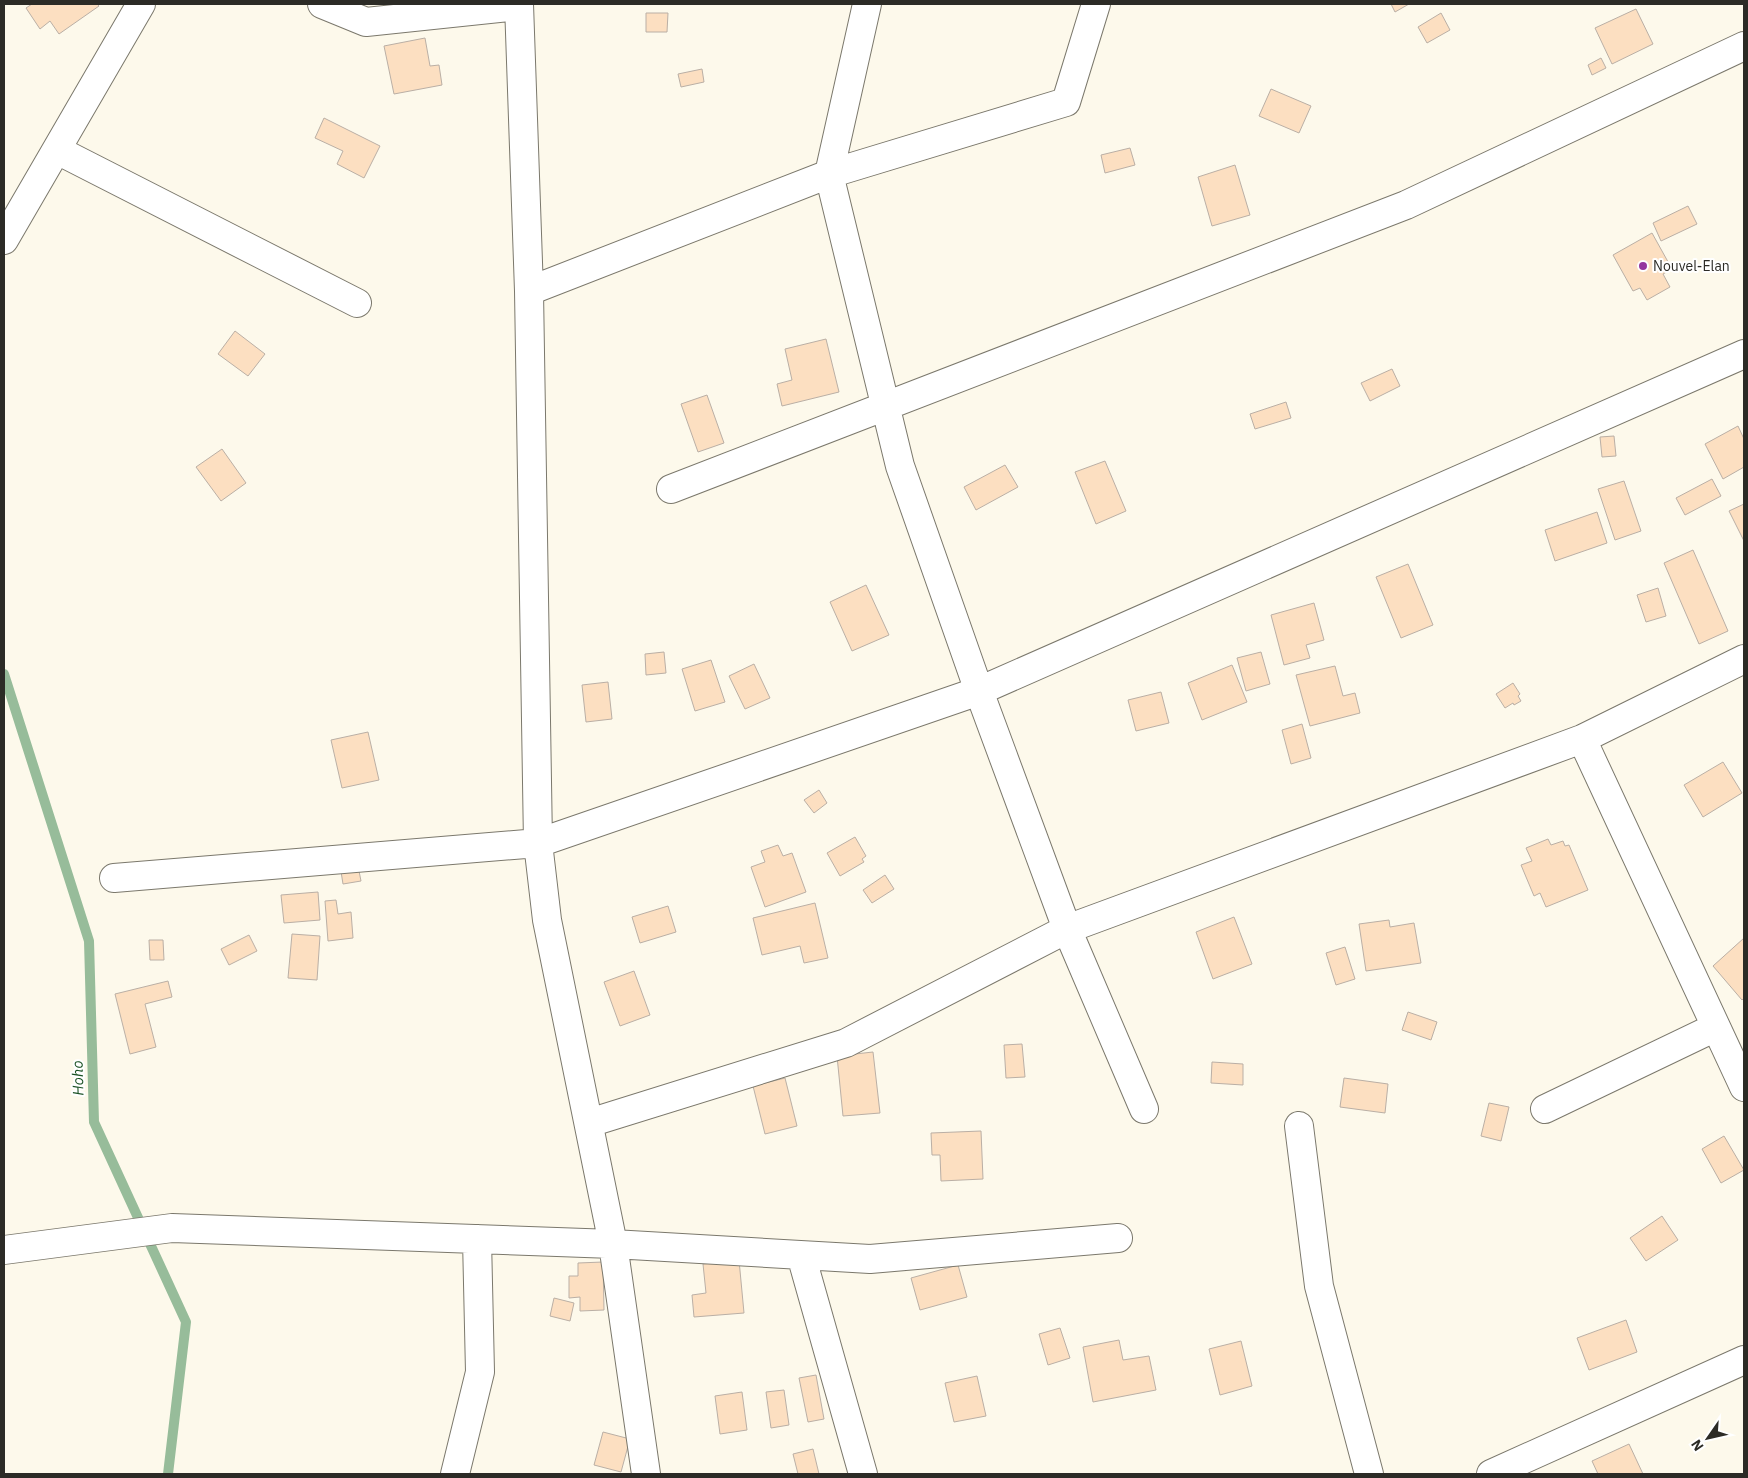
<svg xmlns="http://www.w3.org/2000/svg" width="1748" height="1478" font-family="'IBM Plex Sans',sans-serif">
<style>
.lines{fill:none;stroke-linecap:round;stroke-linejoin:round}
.stream{stroke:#97bc9a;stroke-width:10}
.building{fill:#fcdfc1;stroke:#baafa5}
.minor-casing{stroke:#7b786c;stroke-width:30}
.minor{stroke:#fff;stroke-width:28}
.poi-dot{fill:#94369f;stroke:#fff;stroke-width:2}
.labels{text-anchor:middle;stroke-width:4;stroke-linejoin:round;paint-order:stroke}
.poi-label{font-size:14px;fill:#2c2b26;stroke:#fff;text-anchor:start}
.water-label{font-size:15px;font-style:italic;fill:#1a5124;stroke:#fff}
</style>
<rect width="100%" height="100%" fill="#fdf9eb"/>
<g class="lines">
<path class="stream" d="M4,674l85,267 5,181 92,200 -18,152"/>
</g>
<path class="building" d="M32,4h65l2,2 -40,28 -9,-13 -10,8 -14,-21z
M1391,4h18l-14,8z
M1636,9l17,35 -41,20 -17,-36z
M646,13h22l-1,19h-21z
M1441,13l9,17 -23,13 -9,-16z
M425,38l5,28 9,-1 3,20 -48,9 -10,-48z
M1601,58l5,10 -14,7 -4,-10z
M702,69l2,13 -23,5 -3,-13z
M1271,89l40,17 -12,27 -40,-17z
M324,118l56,28 -16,32 -27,-14 6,-13 -28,-13z
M1130,148l5,17 -30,8 -4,-18z
M1235,165l15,50 -38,11 -14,-49z
M1688,206l9,18 -36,17 -8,-18z
M1652,233l20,36 -9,5 7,13 -23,13 -7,-12 -7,3 -20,-36z
M235,331l30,23 -17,22 -30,-22z
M826,339l13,53 -57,14 -5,-22 15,-4 -7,-31z
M1392,369l8,17 -30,15 -9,-18z
M707,395l17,48 -26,9 -17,-48z
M1286,402l5,16 -36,11 -5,-15z
M1738,426l6,13v28l-21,12 -18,-35z
M1614,436l2,20 -14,1 -2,-20z
M222,449l24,34 -25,18 -25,-34z
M1105,461l21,50 -30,13 -21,-52z
M1005,465l13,22 -42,23 -12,-23z
M1712,479l9,17 -36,19 -9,-17z
M1624,481l17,50 -26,9 -17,-51z
M1744,504v37l-15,-30z
M1597,512l10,31 -52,18 -10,-31z
M1693,550l35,81 -29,13 -35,-81z
M1408,564l25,61 -32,13 -25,-61z
M866,585l23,50 -37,16 -22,-49z
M1658,588l8,28 -20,6 -9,-27z
M1314,603l10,37 -18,5 4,13 -26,7 -13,-50z
M664,652l2,21 -20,2 -1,-21z
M1261,652l9,32 -24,7 -9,-33z
M711,660l14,42 -30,9 -13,-42z
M754,664l16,34 -25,11 -16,-33z
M1232,665l15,37 -45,18 -14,-37z
M1335,666l8,30 12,-3 5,20 -50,13 -14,-51z
M608,682l4,37 -26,3 -4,-37z
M1513,683l7,11 -2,2 3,5 -7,4 -1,-2 -8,5 -9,-14z
M1161,692l8,31 -33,8 -8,-31z
M1302,724l9,34 -20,6 -9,-34z
M368,732l11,48 -37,8 -11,-48z
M1723,762l19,31 -39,24 -19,-32z
M819,790l8,13 -13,10 -10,-13z
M855,837l11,19 -4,3 2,3 -24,14 -13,-23z
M1548,839l3,6 12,-4 2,5 4,-1 19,45 -42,17 -6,-14 -6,3 -13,-31 11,-4 -6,-13z
M778,845l5,11 9,-3 14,39 -41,15 -14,-40 14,-5 -4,-11z
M356,856l5,25 -18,3 -4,-25z
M885,875l9,14 -22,14 -9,-13z
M318,892l2,28 -36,3 -3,-28z
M336,900l2,14 13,-2 2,26 -25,3 -3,-40z
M815,903l13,55 -24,5 -4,-17 -38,9 -9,-37z
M668,906l8,26 -36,11 -8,-26z
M1234,917l18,47 -39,15 -17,-47z
M1389,920l1,7 24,-4 7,40 -55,8 -7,-47z
M292,934l28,2 -3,44 -29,-2z
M249,935l8,16 -28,14 -8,-16z
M1744,938v60l-2,2 -29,-34z
M149,940h14l1,20h-14z
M1345,947l10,32 -19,6 -10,-32z
M634,971l16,44 -30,11 -16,-44z
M168,981l4,16 -27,7 11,43 -26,7 -15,-60z
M1408,1012l29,10 -6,18 -29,-10z
M1022,1044l3,33 -19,1 -2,-33z
M873,1052l7,61 -37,3 -6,-60z
M1212,1062l31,2v21l-32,-2z
M785,1078l12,48 -32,8 -12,-48z
M1344,1078l44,6 -3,29 -45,-6z
M1489,1103l20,4 -8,34 -20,-5z
M981,1131l2,48 -42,2 -1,-26h-8l-1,-22z
M1724,1136l20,34 -23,13 -19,-34z
M1662,1216l16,24 -32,21 -16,-23z
M739,1260l5,53 -50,4 -2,-22 14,-2 -3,-29z
M603,1262l1,48 -24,1v-14l-11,1v-22h9v-13z
M958,1265l9,32 -47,13 -9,-32z
M554,1298l20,5 -4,18 -20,-5z
M1626,1320l11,32 -48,18 -12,-32z
M1060,1328l10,30 -22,7 -9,-31z
M1119,1340l4,20 26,-4 7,34 -63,12 -10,-55z
M1241,1341l11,45 -32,9 -11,-46z
M816,1375l8,44 -16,3 -9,-44z
M977,1376l9,40 -32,6 -9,-39z
M784,1390l5,35 -18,3 -5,-36z
M742,1392l5,38 -27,4 -5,-38z
M603,1432l27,7 -9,33 -27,-7z
M1629,1444l14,30h-45l-6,-13z
M813,1449l6,25h-21l-5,-20z"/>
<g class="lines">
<defs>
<path id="minor" d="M322,4l44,18 152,-16
M519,4l10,287 9,552 9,77 66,324 33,230
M867,4l-38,170 71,292 79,225 88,238 77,180
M57,150l300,153
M4,240l137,-236
M529,291l300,-117 237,-72 30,-98
M671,489l735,-284 338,-159
M1582,739l162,348
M114,878l424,-35 441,-152 765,-337
M1545,1109l171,-82
M589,1123l257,-80 221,-114 515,-190 162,-80
M1299,1126l20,160 50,188
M4,1250l168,-22 441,16 257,15 248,-21
M801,1255l62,219
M455,1474l25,-102 -3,-133
M1491,1474l253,-114"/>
</defs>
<use href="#minor" class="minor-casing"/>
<use href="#minor" class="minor"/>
</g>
<circle class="poi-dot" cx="1643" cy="266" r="5"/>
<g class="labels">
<g class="poi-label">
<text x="1653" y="271">Nouvel-Elan</text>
</g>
<g class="water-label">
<text transform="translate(78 1078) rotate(-92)" y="5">Hoho</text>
</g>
</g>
<rect width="1748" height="1478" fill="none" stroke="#2c2b26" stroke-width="10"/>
<g transform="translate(1708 1438) rotate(236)" stroke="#ffffff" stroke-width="4" paint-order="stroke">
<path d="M0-4L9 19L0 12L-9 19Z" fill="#2c2b26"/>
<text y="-8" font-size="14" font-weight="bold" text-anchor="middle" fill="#2c2b26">N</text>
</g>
</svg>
